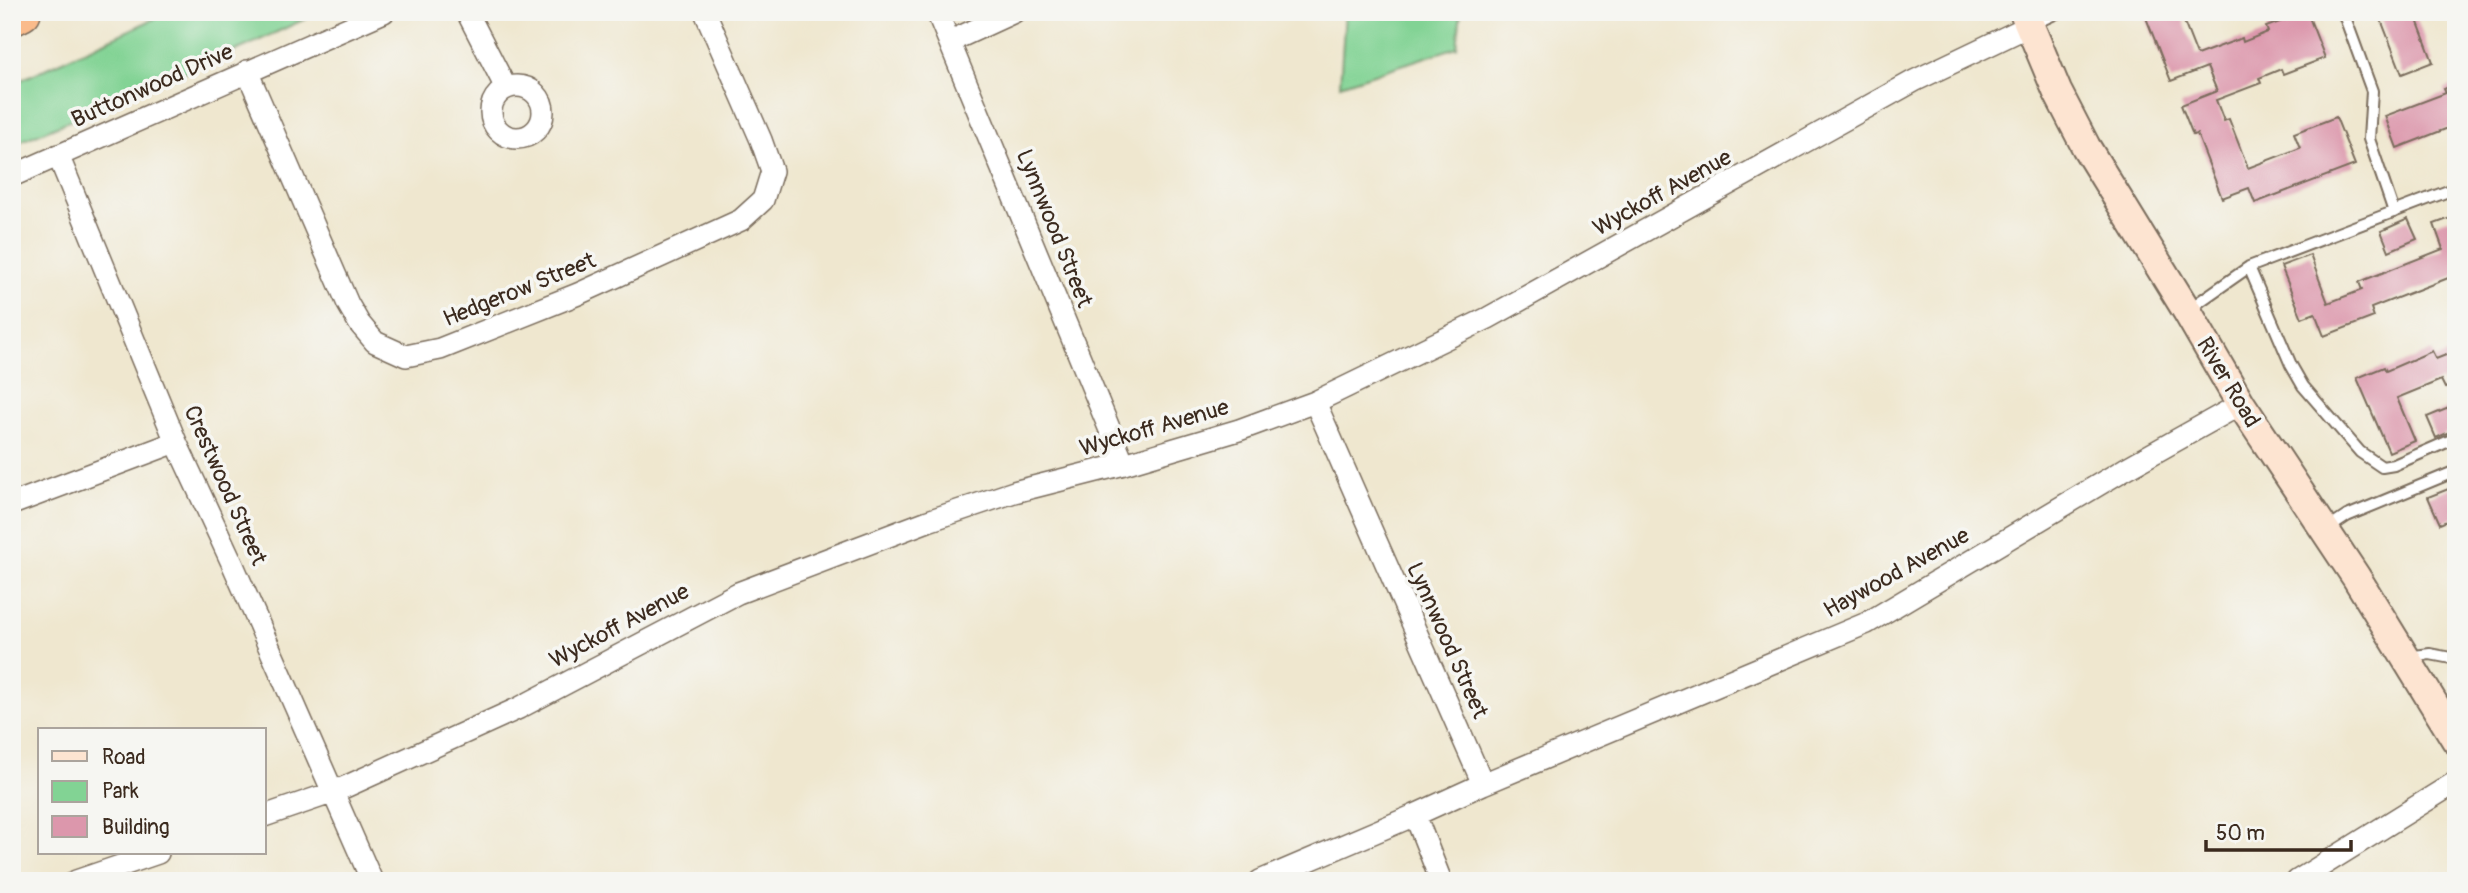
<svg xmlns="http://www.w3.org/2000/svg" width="2468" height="893" font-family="Pangolin,sans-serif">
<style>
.green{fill:#82d394;stroke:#5e7e59;stroke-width:2}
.building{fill:#dc97ac}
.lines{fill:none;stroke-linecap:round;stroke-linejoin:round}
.lane-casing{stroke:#7a6c5c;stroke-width:14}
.street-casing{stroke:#7a6c5c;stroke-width:24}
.secondary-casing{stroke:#7a6c5c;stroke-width:32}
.highway-casing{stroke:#7a6c5c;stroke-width:40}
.lane{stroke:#fff;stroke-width:10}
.street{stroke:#fff;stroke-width:21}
.secondary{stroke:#fde4d1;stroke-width:28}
.highway{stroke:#fabb8b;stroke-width:37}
.labels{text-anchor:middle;stroke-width:7;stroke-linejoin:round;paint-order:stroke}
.street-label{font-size:23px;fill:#3b2a1e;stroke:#f6f6f2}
</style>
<rect width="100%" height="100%" fill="#f6f6f2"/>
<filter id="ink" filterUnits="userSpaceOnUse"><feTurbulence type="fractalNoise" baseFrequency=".0143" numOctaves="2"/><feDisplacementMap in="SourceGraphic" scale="14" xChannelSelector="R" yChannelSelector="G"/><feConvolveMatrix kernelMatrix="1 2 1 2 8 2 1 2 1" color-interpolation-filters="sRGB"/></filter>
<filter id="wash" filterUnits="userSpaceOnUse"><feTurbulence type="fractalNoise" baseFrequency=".00686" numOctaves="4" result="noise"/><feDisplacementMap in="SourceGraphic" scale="28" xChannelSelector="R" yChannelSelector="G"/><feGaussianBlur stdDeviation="1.57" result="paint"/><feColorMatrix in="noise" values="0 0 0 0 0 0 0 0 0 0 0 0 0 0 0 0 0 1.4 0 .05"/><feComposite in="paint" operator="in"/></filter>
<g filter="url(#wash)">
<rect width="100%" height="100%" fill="#efe7cf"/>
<path class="green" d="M169,12h151l-73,34 -235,99v-61z
M1345,12h116l-4,35 -117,38z"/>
<g id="blocks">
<path class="building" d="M2149,12h31l17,43 45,-17 1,4 25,-10 -2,-5 41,-15 18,46 -42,16 -2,-5 -22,9 2,5 -45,17 8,21 5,-2 19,49 52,-20 -6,-15 42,-16 19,48 -100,38 -6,-15 -27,10 -25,-64 -4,1 -12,-30 36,-14 -10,-24 -36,14 -26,-66z
M2378,12h36l19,50 -31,12z
M2456,84v41l-59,23 -12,-32 61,-23 -2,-4z
M2456,216v59l-85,33 3,9 -50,19 -9,-23 -13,5 -21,-52 29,-11 18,48 34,-13 -3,-8 84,-33 -9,-25z
M2408,219l9,20 -28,12 -8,-20z
M2432,351l4,8 20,-8v33l-11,4 -4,-8 -44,18 18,43 -26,11 -32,-74 27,-11 2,4z
M2456,405v24l-20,9 -9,-21z
M2456,486v31l-16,7 -12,-27z"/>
</g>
</g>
<g filter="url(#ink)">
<use href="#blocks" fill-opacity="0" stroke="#7a6c5c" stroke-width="2"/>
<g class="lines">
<defs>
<path id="lane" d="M2343,12l29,79 -3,48 25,73
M2031,25l28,-13
M2249,267l42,98 12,21 57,66 22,15 12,-2 62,-27
M2189,309l60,-42 207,-79
M2326,530l21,-14 109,-45
M2407,657l23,-3 26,5"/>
<path id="street" d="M467,12l39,76
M937,12l187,452
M951,41l63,-29
M247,71l101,233 11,19 16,19 31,14 34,-7 138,-55 163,-74 22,-20 9,-29 -11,-31 -56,-128
M491 112a26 26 0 1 1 52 0a26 26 0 1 1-52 0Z
M58,155l118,287 57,123 139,316
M12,176l372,-164
M1315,402l168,382
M12,504l164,-62
M1415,815l26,66
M264,816l70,-24 185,-84 219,-115 190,-72 86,-29 110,-28 115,-34 76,-28 173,-84 426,-237 117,-56
M76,881l82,-28
M1260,881l155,-66 68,-31 384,-161 258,-154 116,-65
M2297,881l159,-99"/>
<path id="secondary" d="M2024,12l33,79 29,56 101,164 54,93 115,173 100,163"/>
<path id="highway" d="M12,17l10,-5"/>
</defs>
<use href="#lane" class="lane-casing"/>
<use href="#street" class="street-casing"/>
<use href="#secondary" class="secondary-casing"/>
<use href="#highway" class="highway-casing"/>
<use href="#lane" class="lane"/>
<use href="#street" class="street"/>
<use href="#secondary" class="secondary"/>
<use href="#highway" class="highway"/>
</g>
</g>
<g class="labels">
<g class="street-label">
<text transform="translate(152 85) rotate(-24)" y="8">Buttonwood Drive</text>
<text transform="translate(1662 192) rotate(-29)" y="8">Wyckoff Avenue</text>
<text transform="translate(1055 228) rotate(68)" y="8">Lynnwood Street</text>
<text transform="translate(519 289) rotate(-22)" y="8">Hedgerow Street</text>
<text transform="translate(2229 382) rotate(59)" y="8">River Road</text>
<text transform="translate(1154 427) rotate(-16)" y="8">Wyckoff Avenue</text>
<text transform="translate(226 485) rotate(66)" y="8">Crestwood Street</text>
<text transform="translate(1896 572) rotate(-29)" y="8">Haywood Avenue</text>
<text transform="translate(619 625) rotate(-28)" y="8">Wyckoff Avenue</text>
<text transform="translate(1448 640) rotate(66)" y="8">Lynnwood Street</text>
</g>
</g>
<rect width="2468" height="893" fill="none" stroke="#f6f6f2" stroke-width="42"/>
<rect x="38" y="728" width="228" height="126" fill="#f6f6f2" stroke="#aba49d" stroke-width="2"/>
<rect x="52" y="751" width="35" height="10" fill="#fde4d1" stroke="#aba49d" stroke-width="2"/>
<text x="102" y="764" font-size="21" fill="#3b2a1e">Road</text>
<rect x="52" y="781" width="35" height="21" fill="#82d394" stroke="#aba49d" stroke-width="2"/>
<text x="102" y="798" font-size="21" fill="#3b2a1e">Park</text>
<rect x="52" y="816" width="35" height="21" fill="#dc97ac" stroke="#aba49d" stroke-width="2"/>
<text x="102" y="834" font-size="21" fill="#3b2a1e">Building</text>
<path d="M2206 840v10h145v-10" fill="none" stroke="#3b2a1e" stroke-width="3.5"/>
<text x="2216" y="840" font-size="21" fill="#3b2a1e" stroke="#f6f6f2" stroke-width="5" paint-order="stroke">50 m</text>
</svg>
